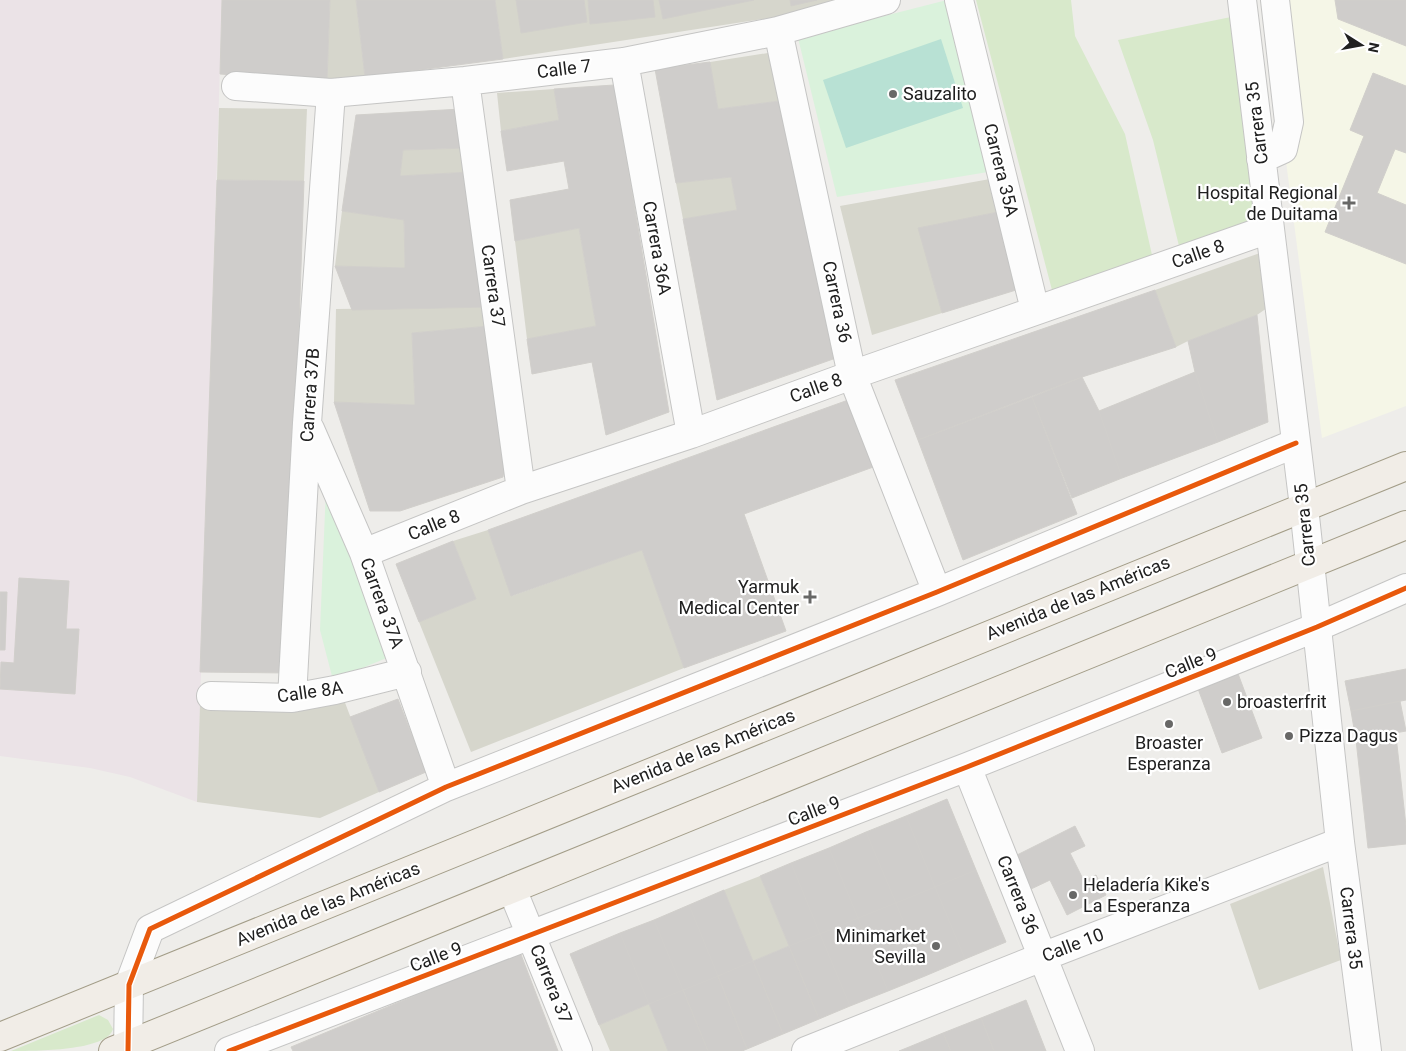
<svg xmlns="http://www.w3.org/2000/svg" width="1406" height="1051" font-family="Roboto,sans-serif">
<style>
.industrial{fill:#ebe3e7}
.education{fill:#f5f6e7}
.construction{fill:#d6d6cc}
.grass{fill:#d8e9cb}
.park{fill:#daf2dc}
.pitch{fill:#b8e1d4}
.building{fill:#cfcdcb;stroke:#d1cfcb}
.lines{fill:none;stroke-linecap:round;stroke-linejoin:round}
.minor-casing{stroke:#c5c5c4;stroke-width:30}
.major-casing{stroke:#a39d88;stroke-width:30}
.minor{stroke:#fcfcfc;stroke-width:28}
.major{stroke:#f1ede7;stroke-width:28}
.cycleway-casing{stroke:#fff;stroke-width:8}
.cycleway{stroke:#e8590c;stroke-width:5}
.poi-dot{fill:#686867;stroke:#fff;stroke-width:2}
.labels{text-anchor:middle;stroke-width:4.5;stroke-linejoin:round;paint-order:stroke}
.street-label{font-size:18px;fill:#202020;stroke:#fff}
.poi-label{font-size:18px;fill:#202020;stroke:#fff;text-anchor:start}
</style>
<rect width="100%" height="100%" fill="#eeedea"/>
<path class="industrial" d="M0,0h222l-25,802 -67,-25 -40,-9 -90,-12z"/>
<path class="education" d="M1265,0h141v406l-84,32z"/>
<path class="construction" d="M330,0h26l9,77 -38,5z
M495,0h338l-57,17 -273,42z
M768,53l11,48 -61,8 -8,-47z
M554,89l5,31 -58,11 -4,-38z
M219,108l88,1 -3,72 -87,-1z
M467,148l3,24 -70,4 3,-26z
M731,177l6,33 -54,9 -7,-36z
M990,179l8,33 -79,16 23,85 -70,22 -32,-129z
M342,211l62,9 1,48 -70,-2z
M579,228l17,98 -69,13 -12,-98z
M1260,253l7,55 -10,7 -69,26 -12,6 -21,-57z
M487,307l2,19 -77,7 3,72 -81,-3 2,-93z
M488,530l24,66 130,-46 42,118 -213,84 -52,-130 57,-23 -23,-58z
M344,700l35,92 -59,26 -123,-16 3,-98 95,3z
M1323,867l18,93 -82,30 -29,-86z
M760,876l29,70 -36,15 -29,-71z
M649,1004l19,47h-58l-11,-26z"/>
<path class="grass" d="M976,0h95l4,36 50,98 27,121 -100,35z
M1231,17l24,203 -76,26 -26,-106 -35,-100z
M99,1015l9,5 5,9c-6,22 -78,22 -102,22z"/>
<path class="park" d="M947,0l41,172 -151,25 -39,-159z
M326,488l63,169 -56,23 -13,-50z"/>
<path class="pitch" d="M941,39l22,69 -117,40 -23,-68z"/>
<path class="building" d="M222,0h108l-3,82 -107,-8z
M356,0h139l8,59 -138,18z
M516,0h68l3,22 -66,11z
M588,0h65l2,17 -65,7z
M659,0h95l-91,19z
M790,0h27l-26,6z
M1335,0h71v46l-68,-27z
M710,62l8,47 61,-8 57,257 -119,42 -34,-181 54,-9 -6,-33 -55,6 -21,-114z
M1373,73l33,13v67l-11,-4 -18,44 29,12v59l-81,-32 39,-96 -14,-6z
M614,85l55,327 -63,23 -14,-73 -60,12 -5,-35 69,-13 -17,-98 -64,13 -5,-41 59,-11 -5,-28 -57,10 -6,-40 58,-11 -5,-31z
M461,109l6,39 -64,2 -3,26 70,-4 17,135 -135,3 -17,-44 70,2 -1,-48 -62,-9 14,-96z
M217,180l87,1 -17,492 -87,-1z
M998,212l18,78 -74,23 -24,-85z
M1155,290l21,57 -94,30 -164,63 -23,-60z
M1257,315l11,107 -50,20 -23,-70 -7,-31z
M489,326l17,127 -3,24 -103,34h-30l-36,-109 81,3 -3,-72z
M1195,372l23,70 -96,36 -23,-67z
M1082,377l17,34 23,67 -50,20 -40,-101z
M1032,397l45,117 -114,46 -45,-120z
M851,399l25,67 -132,48 42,117 -102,37 -42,-118 -131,46 -23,-66z
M453,541l23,58 -57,23 -23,-58z
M19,578l50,3 -3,48h13l-4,65 -75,-5 1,-27 13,1z
M0,592h7l-2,58h-5z
M1406,669v31l-55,11 -6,-30z
M1237,671l25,67 -40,15 -25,-67z
M398,699l28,73 -47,20 -29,-75z
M1400,701l6,30 -50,9 -5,-29z
M1396,736l10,90v18l-38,4 -12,-108z
M947,799l29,71 -41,17 -29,-71z
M906,816l29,71 -39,16 -30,-71z
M1075,826l10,20 -15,7 14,28 12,-6 10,20 -39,20 -17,-35 -19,9 -16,-33z
M866,832l30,71 -38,15 -29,-70z
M829,848l29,70 -38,16 -29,-71z
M791,863l29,71 -31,12 -29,-70z
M976,870l30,72 -41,17 -30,-72z
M935,887l30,72 -40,17 -29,-73z
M724,890l29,71 -35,15 -29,-71z
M896,903l29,73 -37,15 -30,-73z
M689,905l29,71 -35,14 -29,-70z
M858,918l30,73 -38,15 -30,-72z
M654,920l29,70 -34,14 -29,-71z
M620,933l29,71 -50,21 -29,-71z
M820,934l30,72 -31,13 -30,-73z
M789,946l30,73 -36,15 -30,-73z
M520,952l38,99h-265l-2,-4z
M753,961l30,73 -36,15 -29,-73z
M718,976l29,73 -5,2h-34l-25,-61z
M683,990l25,61h-40l-19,-47z
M1026,1000l20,51h-52l-13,-33z
M981,1018l13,33h-43l-8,-18z
M943,1033l8,18h-40l-2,-4z
M909,1047l2,4h-12z"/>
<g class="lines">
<defs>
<path id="minor" d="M959,0l76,310
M1242,0l62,507 36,335 27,209
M778,31l74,344 85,217
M624,62l67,372
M465,81l56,409
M236,86l95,7 134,-12 159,-19 154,-31 108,-31
M1261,159l22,-10 6,-27 -14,-122
M310,429l54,124 82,234
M364,553l157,-63 170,-56 161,-59 417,-146
M211,696l81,2 43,-8 72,-18
M292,698l15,-275 24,-330
M967,767l113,284
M512,889l66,162
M128,1051l1,-66 21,-56 296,-142 491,-195 359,-149
M229,1051l738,-284 350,-140 89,-39
M806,1051l236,-94 298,-115"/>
<path id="major" d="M0,1037l1406,-571
M113,1051l1293,-526"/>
</defs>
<use href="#minor" class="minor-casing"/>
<use href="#major" class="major-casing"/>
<use href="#minor" class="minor"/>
<use href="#major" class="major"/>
<defs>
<path id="cycleway" d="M128,1051l1,-66 21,-56 296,-142 491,-195 359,-149
M229,1051l738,-284 350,-140 89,-39"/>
</defs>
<use href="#cycleway" class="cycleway-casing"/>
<use href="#cycleway" class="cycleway"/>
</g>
<g class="poi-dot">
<circle cx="893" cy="94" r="5"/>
<path d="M1346.5 195.5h5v5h5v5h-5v5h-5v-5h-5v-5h5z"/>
<path d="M807.5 589.5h5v5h5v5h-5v5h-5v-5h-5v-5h5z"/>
<circle cx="1227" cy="702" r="5"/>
<circle cx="1169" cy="724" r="5"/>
<circle cx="1289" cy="736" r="5"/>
<circle cx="1073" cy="895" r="5"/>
<circle cx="936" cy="946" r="5"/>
</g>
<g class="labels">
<g class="street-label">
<text transform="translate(564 69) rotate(-7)" y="6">Calle 7</text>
<text transform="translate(1257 123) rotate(-97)" y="6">Carrera 35</text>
<text transform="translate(1001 170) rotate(76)" y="6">Carrera 35A</text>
<text transform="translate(657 248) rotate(80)" y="6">Carrera 36A</text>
<text transform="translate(1198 254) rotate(-19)" y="6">Calle 8</text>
<text transform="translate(493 286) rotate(82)" y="6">Carrera 37</text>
<text transform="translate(837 302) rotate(78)" y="6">Carrera 36</text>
<text transform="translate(816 388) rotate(-20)" y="6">Calle 8</text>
<text transform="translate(310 395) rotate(-86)" y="6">Carrera 37B</text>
<text transform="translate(434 525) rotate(-22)" y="6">Calle 8</text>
<text transform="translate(1305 525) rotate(-96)" y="6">Carrera 35</text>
<text transform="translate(1078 598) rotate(-22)" y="6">Avenida de las Américas</text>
<text transform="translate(382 603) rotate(70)" y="6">Carrera 37A</text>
<text transform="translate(1191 663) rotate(-22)" y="6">Calle 9</text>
<text transform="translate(310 692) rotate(-8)" y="6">Calle 8A</text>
<text transform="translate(703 751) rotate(-22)" y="6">Avenida de las Américas</text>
<text transform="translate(814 811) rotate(-21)" y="6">Calle 9</text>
<text transform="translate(1018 895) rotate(68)" y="6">Carrera 36</text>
<text transform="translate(328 904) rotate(-22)" y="6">Avenida de las Américas</text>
<text transform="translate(1351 928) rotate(83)" y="6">Carrera 35</text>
<text transform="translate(1073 945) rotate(-21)" y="6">Calle 10</text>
<text transform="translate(436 957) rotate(-21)" y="6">Calle 9</text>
<text transform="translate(551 984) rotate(68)" y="6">Carrera 37</text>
</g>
<g class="poi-label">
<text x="903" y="100">Sauzalito</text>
<text x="1338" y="199" text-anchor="end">Hospital Regional<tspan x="1338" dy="21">de Duitama</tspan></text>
<text x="799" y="593" text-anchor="end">Yarmuk<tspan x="799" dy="21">Medical Center</tspan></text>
<text x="1237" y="708">broasterfrit</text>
<text x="1299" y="742">Pizza Dagus</text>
<text x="1169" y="749" text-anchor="middle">Broaster<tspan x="1169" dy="21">Esperanza</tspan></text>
<text x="1083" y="891">Heladería Kike's<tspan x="1083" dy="21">La Esperanza</tspan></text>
<text x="926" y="942" text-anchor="end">Minimarket<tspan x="926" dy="21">Sevilla</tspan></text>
</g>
</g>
<g transform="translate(1361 45) rotate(101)" stroke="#ffffff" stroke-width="4" paint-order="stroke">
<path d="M0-4L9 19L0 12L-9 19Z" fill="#202020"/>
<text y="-8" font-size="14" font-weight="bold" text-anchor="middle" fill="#202020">N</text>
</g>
</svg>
